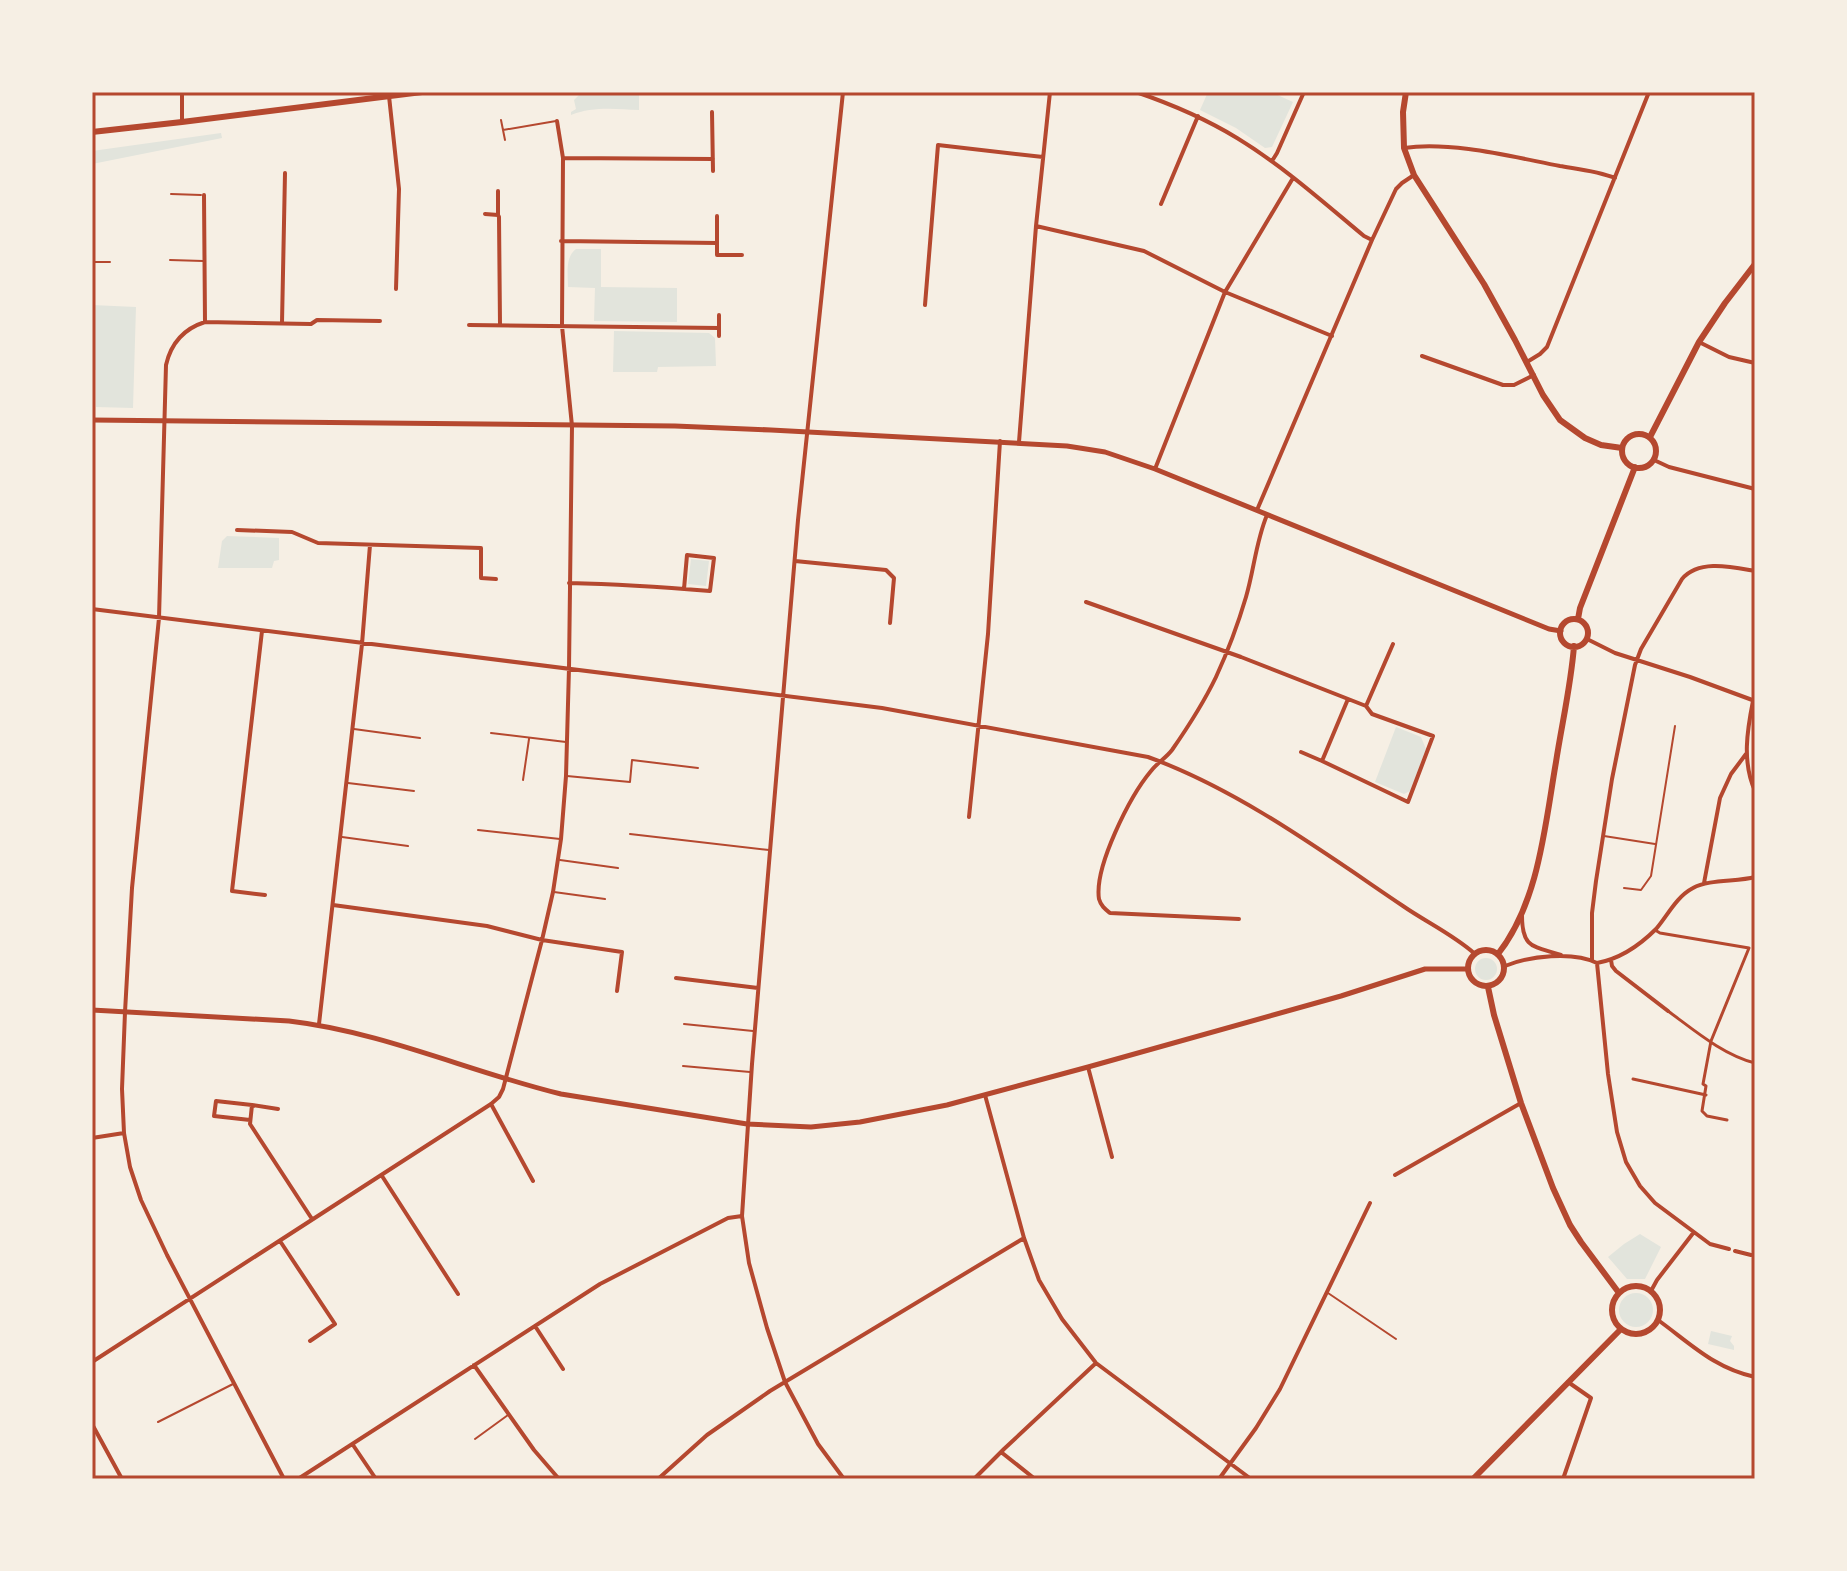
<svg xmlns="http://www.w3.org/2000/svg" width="1847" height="1571" font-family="'Fira Sans',sans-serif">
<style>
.green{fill:#e2e4dc}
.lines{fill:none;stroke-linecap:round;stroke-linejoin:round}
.service{stroke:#b5482f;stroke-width:2}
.pedestrian{stroke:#b5482f;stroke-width:3}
.minor{stroke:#b5482f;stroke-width:4}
.tertiary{stroke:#b5482f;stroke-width:5}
.secondary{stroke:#b5482f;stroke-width:6}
.neatline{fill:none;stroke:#b5482f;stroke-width:3}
</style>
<rect width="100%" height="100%" fill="#f6efe4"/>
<path class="green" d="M592,92h35l1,2 11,-2v18c-23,-1 -46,-4 -68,5v-3l5,-3 -2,-9 5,-5z
M1208,92h63l22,10 -21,45 -7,1 -29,-20 -36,-18z
M221,133l1,5 -130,26v-13z
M576,249h25v38l76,1v34l-83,-1 1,-33 -27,-1c0,-13 -3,-30 8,-38z
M92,305l44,2 -3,101 -37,-1v-37l-4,-1z
M614,331l95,2 6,5 1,28 -58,1 -1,5h-44z
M227,536l52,2v22l-5,1 -2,7h-54l4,-27z
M691,559l18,2 -3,25 -18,-2z
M1396,727l25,10 5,12 -16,42 -6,3 -29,-12z
M1475 969a11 11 0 1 1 22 0a11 11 0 1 1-22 0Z
M1640,1234l21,13 -16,32h-18l-19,-22 16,-13z
M1619 1310a17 17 0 1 1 34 0a17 17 0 1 1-34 0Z
M1711,1331l21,5 -2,5 4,5v4l-26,-6z"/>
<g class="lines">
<path class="service" d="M501,120l4,20
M503,130l53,-9
M171,194l30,1
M170,260l33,1
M92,262h18
M354,729l66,9
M491,733l75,9
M567,776l63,6 2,-22 66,8
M523,780l6,-41
M348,783l66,8
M478,830l82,9
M630,834l139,16
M1604,836l51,8
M342,837l66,9
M560,860l58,8
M1624,888l17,2 10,-14 24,-150
M554,892l51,7
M684,1024l69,7
M683,1066l67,6
M1328,1293l68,46
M158,1422l75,-38
M475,1439l33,-24"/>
<path class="pedestrian" d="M1655,930l5,3 89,15 -38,93 -8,43 3,2 -4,25 5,5 20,4
M1668,1011c26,19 55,44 87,52
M1633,1079l73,16"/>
<path class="minor" d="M182,92v30
M843,92l-45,428 -46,544 -10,152 7,47 18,65 18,54 33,62 26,35
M1136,92c35,12 70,27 101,46 46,28 86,64 127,98l8,4
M389,96l10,93 -3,100
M712,112l1,59
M1404,148c47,-7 109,9 156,18 18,3 38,5 55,12
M563,158l150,1
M1272,161l5,-8 27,-61
M204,195l1,127
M1161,204l37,-88
M485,214l13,1v-24
M498,215l1,2 1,108
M717,216v39h25
M1036,226l108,25 81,41 107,44
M561,241l156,2
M925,305l13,-160 105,12
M719,315v21
M282,323l3,-150
M469,325l250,3
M1699,342l30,15 26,6
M1422,356l81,29h11l20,-10
M1527,362l13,-8 7,-7 102,-255
M1019,442l17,-216 14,-134
M1654,460l15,7 86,22
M1155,469l70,-177 68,-114
M1257,510l115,-270 24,-51 6,-6 12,-8
M237,530l55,2 26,11 163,5v30l15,1
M795,561l91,9 8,8 -4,45
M569,583c48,1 94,4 141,8l4,-33 -27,-3 -3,34
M1086,602l155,55 125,49 6,8 61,22 -25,66 -86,-41 26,-62
M92,609l790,99 266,49c91,33 175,95 255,149 23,16 51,29 72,48
M262,631l-30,260 33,4
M1587,639l28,14 75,24 65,24
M1753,701c-6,30 -11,61 2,90
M1366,706l27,-62
M1301,752l21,9
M969,817l19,-183 12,-193
M1704,883l16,-85 11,-24 15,-20
M333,905l154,21 55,14 80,12 -5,39
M1522,916c0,33 12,30 39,39
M1239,919l-129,-6c-5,-4 -9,-7 -11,-14 -5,-32 31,-103 52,-128 6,-8 15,-13 21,-21 16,-23 32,-48 44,-73 12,-26 22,-53 30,-80 8,-27 10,-56 21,-82
M1592,960v-47l4,-32 16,-102 23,-114 6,-16 41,-70c17,-20 50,-12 73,-8
M1611,960l1,6 4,5 52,40
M1597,963l11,111 9,58 9,30 14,24 15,17 55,41 19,5
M1505,966c24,-10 68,-15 92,-3 22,-4 43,-18 59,-34 12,-14 20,-32 37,-41 16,-9 44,-6 62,-11
M676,978l82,10
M319,1024l43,-380 8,-99
M1088,1067l24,90
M985,1095l39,143 15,42 23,39 34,44 155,116
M491,1104l42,77
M278,1109l-26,-4 -2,19 62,95
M250,1120l-36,-4 2,-15 36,4
M92,1138l32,-5
M1395,1175l126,-72
M382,1176l76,118
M280,1241l55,83 -25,17
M1735,1251l16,4
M1651,1291l6,-11 37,-48
M1658,1320c33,24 56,48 97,57
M535,1326l28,43
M92,1362l399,-258 8,-7 4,-8 39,-149 11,-48 8,-53 5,-63 3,-108 3,-242 -10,-100 1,-168 -6,-37
M474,1365l60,85 25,29
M92,1424l30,55
M353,1445l23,34
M1001,1452l34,27
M284,1479l-117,-224 -26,-55 -11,-33 -6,-34 -2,-44 3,-77 7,-124 27,-270 7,-253c5,-22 17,-36 39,-43l106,2 6,-4 63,1
M298,1479l302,-195 128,-66 14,-2
M658,1479l49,-44 63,-44 254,-153
M974,1479l30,-30 92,-86
M1219,1479l37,-51 24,-39 90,-186
M1563,1479l28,-81 -23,-16"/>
<path class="tertiary" d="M92,420l583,6 96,4 296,16 38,6 50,17 394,160 12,2
M92,1010l197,11c94,11 181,51 272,73l186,30 64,3 49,-5 87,-17 141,-38 253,-71 84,-27h43"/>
<path class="secondary" d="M1406,92l-3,20 1,36 10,27 70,109 31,56 28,55 17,25 25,18 16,7 21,3
M92,132l90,-10 240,-30
M1622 451a17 17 0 1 1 34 0a17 17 0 1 1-34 0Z
M1650,437l49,-95 26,-39 30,-39
M1578,619l2,-11 55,-141
M1560 633a14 14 0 1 1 28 0a14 14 0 1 1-28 0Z
M1468 968a18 18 0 1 1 36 0a18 18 0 1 1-36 0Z
M1498,954c41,-52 47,-129 58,-192 6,-39 15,-77 18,-116
M1488,987l6,28 27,88 32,85 17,37 11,17 38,51
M1612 1310a24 24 0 1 1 48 0a24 24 0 1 1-48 0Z
M1473,1479l148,-150"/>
</g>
<rect width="1847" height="1571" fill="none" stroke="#f6efe4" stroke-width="188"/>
<rect x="94" y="94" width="1659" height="1383" class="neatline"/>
</svg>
